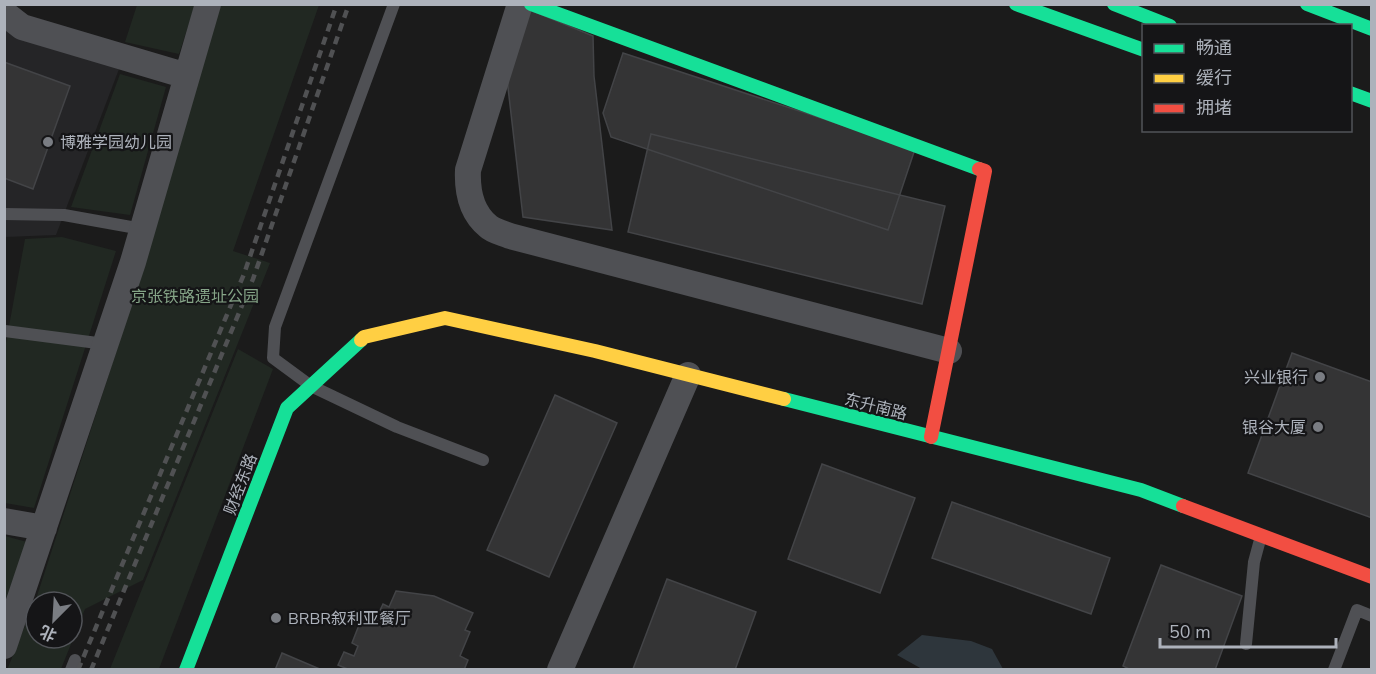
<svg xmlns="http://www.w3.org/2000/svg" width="1376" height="674" font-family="'Nunito Sans','Noto Sans SC',sans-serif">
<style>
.built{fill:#252527}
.green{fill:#212822;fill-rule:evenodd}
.water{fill:#2e363c}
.building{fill:#343435;stroke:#434447;stroke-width:1.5}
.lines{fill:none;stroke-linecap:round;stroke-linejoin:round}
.lane{stroke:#4f5054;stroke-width:12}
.street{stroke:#4f5054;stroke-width:26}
.fast{stroke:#16e098;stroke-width:14}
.slow{stroke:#ffcf43;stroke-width:14}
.jam{stroke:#f24e42;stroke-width:14}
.rail{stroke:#505153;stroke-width:4.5;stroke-dasharray:8 6;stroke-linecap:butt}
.poi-dot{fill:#7a7d83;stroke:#151517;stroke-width:2}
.labels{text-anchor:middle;stroke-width:4.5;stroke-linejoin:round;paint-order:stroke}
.poi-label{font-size:16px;fill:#adb2bb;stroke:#151517;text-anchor:start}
.park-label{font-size:16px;fill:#85a487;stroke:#151517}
.street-label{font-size:16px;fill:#adb2bb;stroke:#151517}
</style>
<rect width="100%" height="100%" fill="#1b1b1b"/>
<path class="built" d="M4,26l115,43 -63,166 -51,2z"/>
<path class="green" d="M137,5h58l-16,49 -54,-12z
M220,5h99l-86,246 37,12 -127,317 -58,29 -24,60 -54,1 30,-74 108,-333zM36,602h36v36h-36z
M120,74l46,13 -36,128 -59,-8z
M62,237l54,14 -82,257 -29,-5v-155l20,-109z
M238,349l35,20 -114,300h-49z
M5,536l22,6 -22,59z"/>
<path class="water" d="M922,635l49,6 21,8 11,20h-81l-25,-14z"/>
<path class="building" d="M523,7l70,29 1,40 18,154 -89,-13 -16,-138z
M623,53l292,96 -27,81 -277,-93 -8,-24z
M4,62l66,24 -37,103 -29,-11z
M651,134l294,72 -23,98 -294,-72z
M1292,353l80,29v136l-124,-45z
M555,395l62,28 -68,154 -62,-27z
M822,464l93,34 -35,95 -92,-34z
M952,502l158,56 -19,56 -159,-56z
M1161,565l81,31 -27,74h-84l-8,-4z
M667,579l89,33 -21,58 -102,-1z
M396,591l38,5 39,17 -8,17 5,2 -10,24 8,4 -4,10h-114l-12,-5 6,-13 10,4 4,-10 -6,-3 9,-23 12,5 10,-21 6,3z
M282,653l40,17h-47z"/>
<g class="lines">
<path class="lane" d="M394,4l-119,323 -2,31 38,28 86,41 86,33
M4,214l60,1 78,14
M5,331l100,13
M1246,644l8,-82 7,-26
M71,670l4,-10
M1334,670l23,-60 15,6"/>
<path class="street" d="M520,4l-52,166c-1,21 3,42 20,56 5,5 15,7 22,10l439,115
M4,13l18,14 165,49
M4,521l40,7
M4,646l129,-384 75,-258
M560,670l128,-295"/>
<path class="fast" d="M531,4l448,165
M1016,4l128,46
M1114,4l56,22
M1307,4l65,25
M1350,93l22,8
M784,399l357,91 42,16
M186,670l101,-262 74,-68"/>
<path class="slow" d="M361,340l3,-3 81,-19 150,33 189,48"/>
<path class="jam" d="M931,437l54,-266 -6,-2
M1183,506l189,71"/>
<path class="rail" d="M78,670l166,-396 93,-270
M91,670l162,-391 96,-275"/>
</g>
<g class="poi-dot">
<circle cx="48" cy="142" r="6"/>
<circle cx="1320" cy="377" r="6"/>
<circle cx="1318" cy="427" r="6"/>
<circle cx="276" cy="618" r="6"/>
</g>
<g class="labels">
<g class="poi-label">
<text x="60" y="148">博雅学园幼儿园</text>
<text x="1308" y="383" text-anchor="end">兴业银行</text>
<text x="1306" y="433" text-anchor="end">银谷大厦</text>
<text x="288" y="624">BRBR叙利亚餐厅</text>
</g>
<g class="park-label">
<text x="195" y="302">京张铁路遗址公园</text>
</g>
<g class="street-label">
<text transform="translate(876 406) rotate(14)" y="6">东升南路</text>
<text transform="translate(240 484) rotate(-69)" y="6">财经东路</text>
</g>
</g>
<rect width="1376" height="674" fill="none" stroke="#adb2bb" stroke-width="12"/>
<rect x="1142" y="24" width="210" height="108" fill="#151517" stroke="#525459" stroke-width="1.5"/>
<rect x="1154" y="44" width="30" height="9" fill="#16e098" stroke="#525459" stroke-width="1.5"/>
<text x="1196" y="54" font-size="18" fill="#adb2bb">畅通</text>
<rect x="1154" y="74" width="30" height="9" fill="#ffcf43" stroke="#525459" stroke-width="1.5"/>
<text x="1196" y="84" font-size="18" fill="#adb2bb">缓行</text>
<rect x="1154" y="104" width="30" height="9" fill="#f24e42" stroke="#525459" stroke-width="1.5"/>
<text x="1196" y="114" font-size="18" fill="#adb2bb">拥堵</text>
<g transform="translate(54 620) rotate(204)"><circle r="28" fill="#151517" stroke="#525459" stroke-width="1.5"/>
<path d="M0-4.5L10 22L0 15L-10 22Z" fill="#7a7d83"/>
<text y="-9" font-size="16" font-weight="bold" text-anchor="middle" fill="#adb2bb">北</text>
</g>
<path d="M1160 638v9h176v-9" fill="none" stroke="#adb2bb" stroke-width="3"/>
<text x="1169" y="638" font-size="18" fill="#adb2bb" stroke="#151517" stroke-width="4.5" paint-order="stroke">50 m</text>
</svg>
